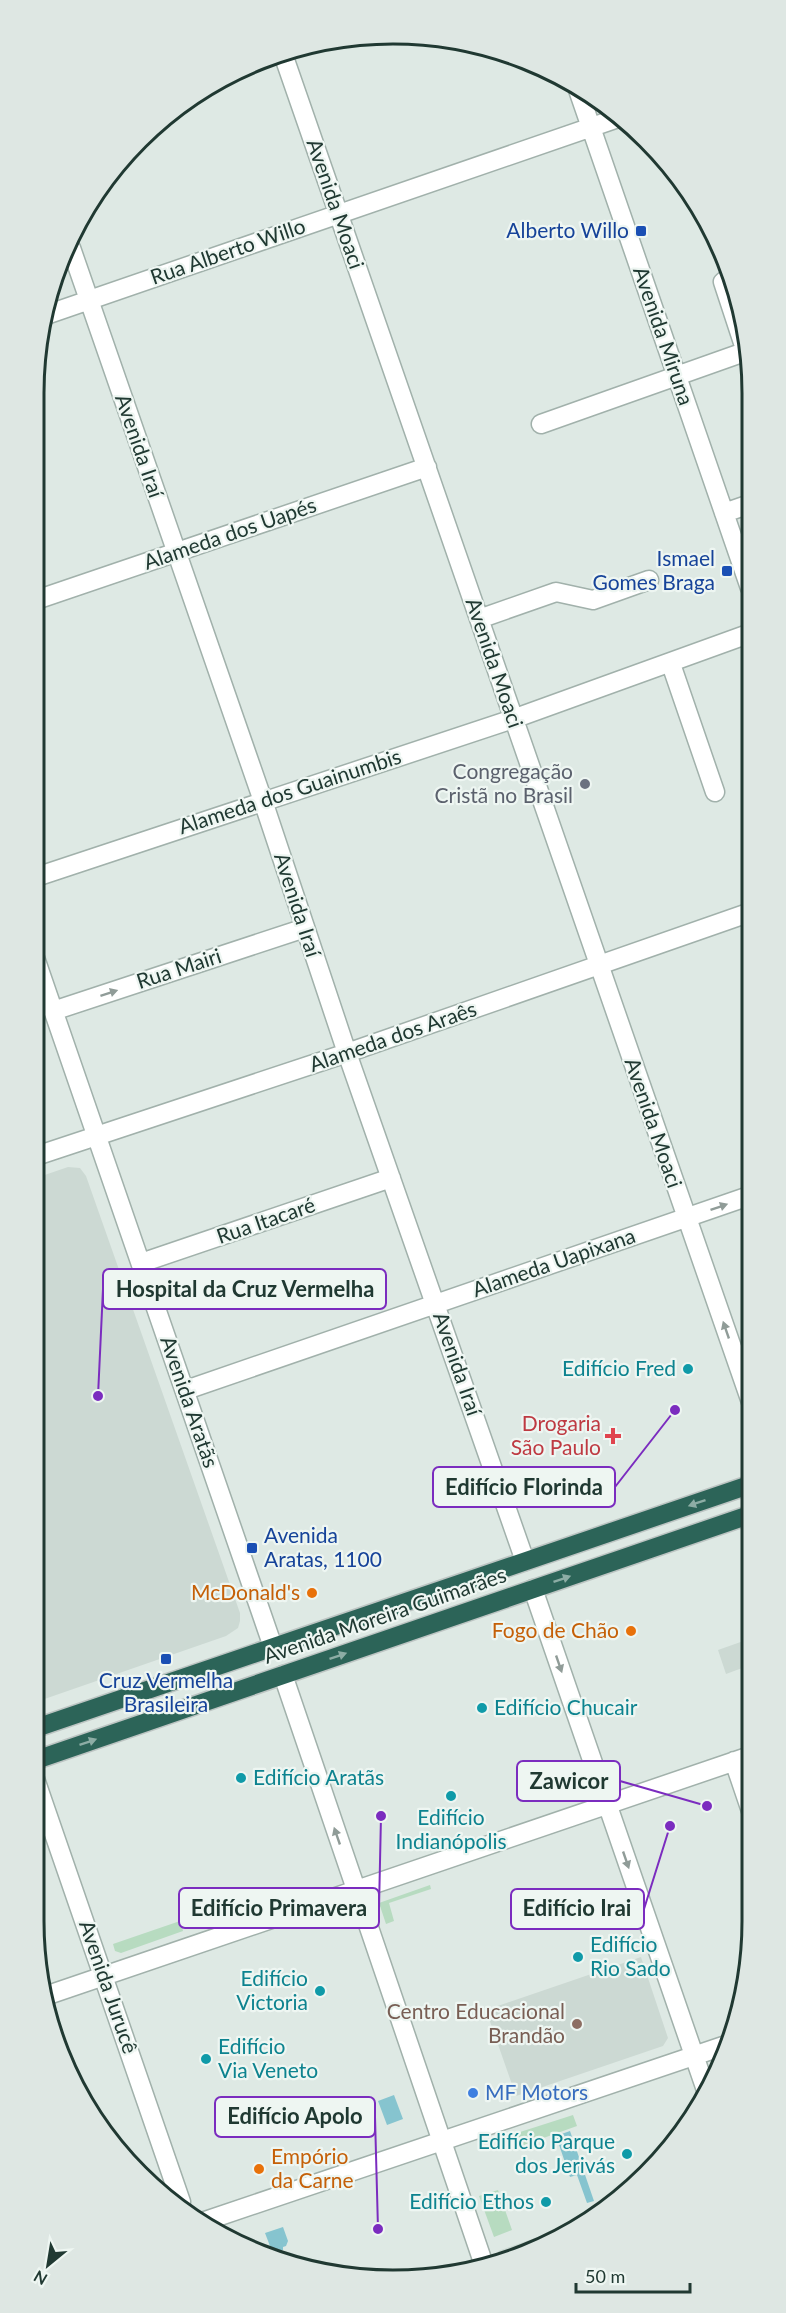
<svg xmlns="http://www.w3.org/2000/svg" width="786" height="2313" font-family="Lato,sans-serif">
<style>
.built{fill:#ccd9d3}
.green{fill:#b7dbc0}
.water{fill:#86c4cf}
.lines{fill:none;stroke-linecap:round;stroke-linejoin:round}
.minor-casing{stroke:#a1b1ab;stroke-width:21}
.highway-casing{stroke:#bcc4c2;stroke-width:21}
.minor{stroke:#fff;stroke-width:18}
.highway{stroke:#2c6458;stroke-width:18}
.oneway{fill:#909c98}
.oneway2{fill:#8dada5}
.transit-dot{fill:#1a4fb4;stroke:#eef6f2;stroke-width:2}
.worship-dot{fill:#6b7280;stroke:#eef6f2;stroke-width:2}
.culture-dot{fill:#0f9aa8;stroke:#eef6f2;stroke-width:2}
.health-dot{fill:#e0444e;stroke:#eef6f2;stroke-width:2}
.food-dot{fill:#e8710a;stroke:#eef6f2;stroke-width:2}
.education-dot{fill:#8d6e63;stroke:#eef6f2;stroke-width:2}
.shop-dot{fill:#3f7fe0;stroke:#eef6f2;stroke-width:2}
.labels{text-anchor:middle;stroke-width:4.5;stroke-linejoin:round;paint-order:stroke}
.street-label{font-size:21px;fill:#203932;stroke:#eef6f2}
.transit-label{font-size:21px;fill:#164399;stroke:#eef6f2;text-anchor:end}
.worship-label{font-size:21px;fill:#5b616d;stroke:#eef6f2;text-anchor:end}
.culture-label{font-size:21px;fill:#0d838f;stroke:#eef6f2;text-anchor:end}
.health-label{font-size:21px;fill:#be3a42;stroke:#eef6f2;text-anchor:end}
.food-label{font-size:21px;fill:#c56008;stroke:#eef6f2;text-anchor:end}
.education-label{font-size:21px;fill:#785e54;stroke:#eef6f2;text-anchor:end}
.shop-label{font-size:21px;fill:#366cbe;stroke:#eef6f2;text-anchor:start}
.rim{fill:none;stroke:#203932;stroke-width:3}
.leader{fill:none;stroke:#7b2cbf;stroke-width:2}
.callout-dot{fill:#7b2cbf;stroke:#eef6f2;stroke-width:2}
.callout{fill:#eef6f2;stroke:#7b2cbf;stroke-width:2}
.callout-label{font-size:22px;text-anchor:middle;font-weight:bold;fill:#203932}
</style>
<rect width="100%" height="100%" fill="#dee9e4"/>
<path class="built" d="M68,1167l12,1 6,8 154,437v8l-2,7 -12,8 -193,67v-524z
M752,1638l1,26 -27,10 -8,-24z
M641,1957l27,81 -5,8 -147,50 -30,-86z
M595,2217l-2,2 -91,42 -4,-10z"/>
<path class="green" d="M430,1885l1,4 -42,14 5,18 -8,3 -7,-21z
M180,1921l3,10 -62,22 -6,-2 -2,-7z
M573,2115l4,11 -56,20 -4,-13z
M498,2190l14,40 -18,7 -15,-41z"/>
<path class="water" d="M394,2095l9,24 -16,6 -9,-24z
M570,2131l24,70 -7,2 -10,-28 -7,2 -14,-41z
M283,2227l5,14 -2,5 -3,1v3l-10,4 -8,-21z"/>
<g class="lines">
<defs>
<path id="minor" d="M284,57l468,1348
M576,84l174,504
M71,248l192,553 84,252 178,508
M729,277l-6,5 23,70
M43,316l575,-198
M541,424l209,-74
M724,513l26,-9
M33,601l394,-134
M479,619l77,-27 37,8 56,-20
M671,664l44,128
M33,878l480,-159 238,-86
M33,952l240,695
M53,1011l252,-83
M33,1157l314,-104 404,-141
M141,1263l250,-85
M186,1390l566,-195
M533,1589l173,501
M283,1675l202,593
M734,1761l19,56
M33,1773l148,429
M48,1995l705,-240
M205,2221l521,-176"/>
<path id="highway" d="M33,1729l719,-245
M33,1761l719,-247"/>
</defs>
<use href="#minor" class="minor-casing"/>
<use href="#highway" class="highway-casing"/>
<use href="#minor" class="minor"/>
<use href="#highway" class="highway"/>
</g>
<defs><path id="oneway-solid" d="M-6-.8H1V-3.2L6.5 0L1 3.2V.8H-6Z" transform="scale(1.5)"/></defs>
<g class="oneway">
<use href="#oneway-solid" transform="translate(109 993) rotate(-18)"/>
<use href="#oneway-solid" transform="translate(719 1207) rotate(-19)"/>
<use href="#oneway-solid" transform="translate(726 1330) rotate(-109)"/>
<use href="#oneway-solid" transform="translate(559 1664) rotate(71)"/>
<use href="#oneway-solid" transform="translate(337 1836) rotate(-109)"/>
<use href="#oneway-solid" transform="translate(626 1860) rotate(71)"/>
</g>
<g class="oneway2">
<use href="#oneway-solid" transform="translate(697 1503) rotate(161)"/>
<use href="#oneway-solid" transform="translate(562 1579) rotate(-19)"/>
<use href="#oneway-solid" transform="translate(338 1656) rotate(-19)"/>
<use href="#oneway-solid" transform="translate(88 1742) rotate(-19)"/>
</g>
<g class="transit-dot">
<rect x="635" y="225" width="12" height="12" rx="3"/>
<rect x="721" y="565" width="12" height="12" rx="3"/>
<rect x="246" y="1542" width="12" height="12" rx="3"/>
<rect x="160" y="1653" width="12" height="12" rx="3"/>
</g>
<circle class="worship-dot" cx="585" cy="784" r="6"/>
<g class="culture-dot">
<circle cx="688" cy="1369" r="6"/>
<circle cx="482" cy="1708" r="6"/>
<circle cx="241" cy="1778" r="6"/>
<circle cx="451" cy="1796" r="6"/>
<circle cx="578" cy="1957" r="6"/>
<circle cx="320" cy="1991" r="6"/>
<circle cx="206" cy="2059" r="6"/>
<circle cx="627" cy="2154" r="6"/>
<circle cx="546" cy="2202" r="6"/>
</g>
<path class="health-dot" d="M610 1427h6v6h6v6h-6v6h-6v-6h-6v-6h6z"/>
<g class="food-dot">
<circle cx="312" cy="1593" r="6"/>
<circle cx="631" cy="1631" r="6"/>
<circle cx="259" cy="2169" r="6"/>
</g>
<circle class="education-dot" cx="577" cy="2024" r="6"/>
<circle class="shop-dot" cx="473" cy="2093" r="6"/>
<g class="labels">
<g class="street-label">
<text transform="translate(335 204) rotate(71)" y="7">Avenida Moaci</text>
<text transform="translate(228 252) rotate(-19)" y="7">Rua Alberto Willo</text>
<text transform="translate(663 336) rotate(71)" y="7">Avenida Miruna</text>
<text transform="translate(139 446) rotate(71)" y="7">Avenida Iraí</text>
<text transform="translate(230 534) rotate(-19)" y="7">Alameda dos Uapés</text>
<text transform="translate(494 663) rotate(71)" y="7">Avenida Moaci</text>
<text transform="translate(290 792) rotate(-18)" y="7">Alameda dos Guainumbis</text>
<text transform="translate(297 905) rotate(72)" y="7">Avenida Iraí</text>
<text transform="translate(179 969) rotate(-18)" y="7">Rua Mairi</text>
<text transform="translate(393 1037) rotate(-19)" y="7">Alameda dos Araês</text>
<text transform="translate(653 1123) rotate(71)" y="7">Avenida Moaci</text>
<text transform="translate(266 1221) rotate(-19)" y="7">Rua Itacaré</text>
<text transform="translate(554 1263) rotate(-19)" y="7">Alameda Uapixana</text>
<text transform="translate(457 1364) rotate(71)" y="7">Avenida Iraí</text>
<text transform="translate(189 1402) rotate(71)" y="7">Avenida Aratãs</text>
<text transform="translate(385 1616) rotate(-19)" y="7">Avenida Moreira Guimarães</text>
<text transform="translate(108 1987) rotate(71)" y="7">Avenida Jurucê</text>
</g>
<g class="transit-label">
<text x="629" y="238">Alberto Willo</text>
<text x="715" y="566">Ismael<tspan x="715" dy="24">Gomes Braga</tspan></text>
<text x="264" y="1543" text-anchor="start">Avenida<tspan x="264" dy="24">Aratas, 1100</tspan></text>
<text x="166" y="1688" text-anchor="middle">Cruz Vermelha<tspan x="166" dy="24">Brasileira</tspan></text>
</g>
<g class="worship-label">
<text x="573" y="779">Congregação<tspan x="573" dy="24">Cristã no Brasil</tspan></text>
</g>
<g class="culture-label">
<text x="676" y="1376">Edifício Fred</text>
<text x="494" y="1715" text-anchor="start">Edifício Chucair</text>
<text x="253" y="1785" text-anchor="start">Edifício Aratãs</text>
<text x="451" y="1825" text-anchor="middle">Edifício<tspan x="451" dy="24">Indianópolis</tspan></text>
<text x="590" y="1952" text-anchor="start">Edifício<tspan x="590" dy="24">Rio Sado</tspan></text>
<text x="308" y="1986">Edifício<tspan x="308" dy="24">Victoria</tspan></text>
<text x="218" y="2054" text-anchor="start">Edifício<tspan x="218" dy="24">Via Veneto</tspan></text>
<text x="615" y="2149">Edifício Parque<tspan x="615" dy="24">dos Jerivás</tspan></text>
<text x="534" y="2209">Edifício Ethos</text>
</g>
<g class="health-label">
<text x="601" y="1431">Drogaria<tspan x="601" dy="24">São Paulo</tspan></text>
</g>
<g class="food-label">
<text x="300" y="1600">McDonald's</text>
<text x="619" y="1638">Fogo de Chão</text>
<text x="271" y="2164" text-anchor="start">Empório<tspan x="271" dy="24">da Carne</tspan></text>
</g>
<g class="education-label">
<text x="565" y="2019">Centro Educacional<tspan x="565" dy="24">Brandão</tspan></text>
</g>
<g class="shop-label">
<text x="485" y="2100">MF Motors</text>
</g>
</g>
<path d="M0 0H786V2313H0ZM393 44H393A349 349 0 0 1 742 393V1921A349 349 0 0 1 393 2270H393A349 349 0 0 1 44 1921V393A349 349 0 0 1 393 44Z" fill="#dee7e3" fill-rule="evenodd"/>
<path class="rim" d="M393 44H393A349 349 0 0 1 742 393V1921A349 349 0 0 1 393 2270H393A349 349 0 0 1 44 1921V393A349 349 0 0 1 393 44Z"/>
<path class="leader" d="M98 1396L103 1289M675 1410L615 1487M707 1806L620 1781M381 1816L379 1908M670 1826L644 1909M378 2229L375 2117"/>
<g class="callout-dot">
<circle cx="98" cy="1396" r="6"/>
<circle cx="675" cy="1410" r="6"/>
<circle cx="707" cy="1806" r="6"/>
<circle cx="381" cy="1816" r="6"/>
<circle cx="670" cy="1826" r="6"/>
<circle cx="378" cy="2229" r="6"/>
</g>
<g class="callout">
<rect x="103" y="1269" width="283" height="40" rx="6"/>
<rect x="433" y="1467" width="182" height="40" rx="6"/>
<rect x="517" y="1761" width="103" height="40" rx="6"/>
<rect x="179" y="1888" width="200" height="40" rx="6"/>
<rect x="511" y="1889" width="133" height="40" rx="6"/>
<rect x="215" y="2097" width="160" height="40" rx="6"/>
</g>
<g class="callout-label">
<text x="245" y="1297">Hospital da Cruz Vermelha</text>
<text x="524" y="1495">Edifício Florinda</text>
<text x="569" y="1789">Zawicor</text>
<text x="279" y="1916">Edifício Primavera</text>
<text x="577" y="1916">Edifício Irai</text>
<text x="295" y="2124">Edifício Apolo</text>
</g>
<g transform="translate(48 2265) rotate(210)" stroke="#eef6f2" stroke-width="4.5" paint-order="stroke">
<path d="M0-4.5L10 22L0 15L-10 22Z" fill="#203932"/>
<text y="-9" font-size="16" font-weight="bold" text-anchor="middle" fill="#203932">N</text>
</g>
<path d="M576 2283v9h114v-9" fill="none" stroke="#203932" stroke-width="3"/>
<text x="585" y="2283" font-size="18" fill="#203932" stroke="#eef6f2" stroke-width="4.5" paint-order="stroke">50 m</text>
</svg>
